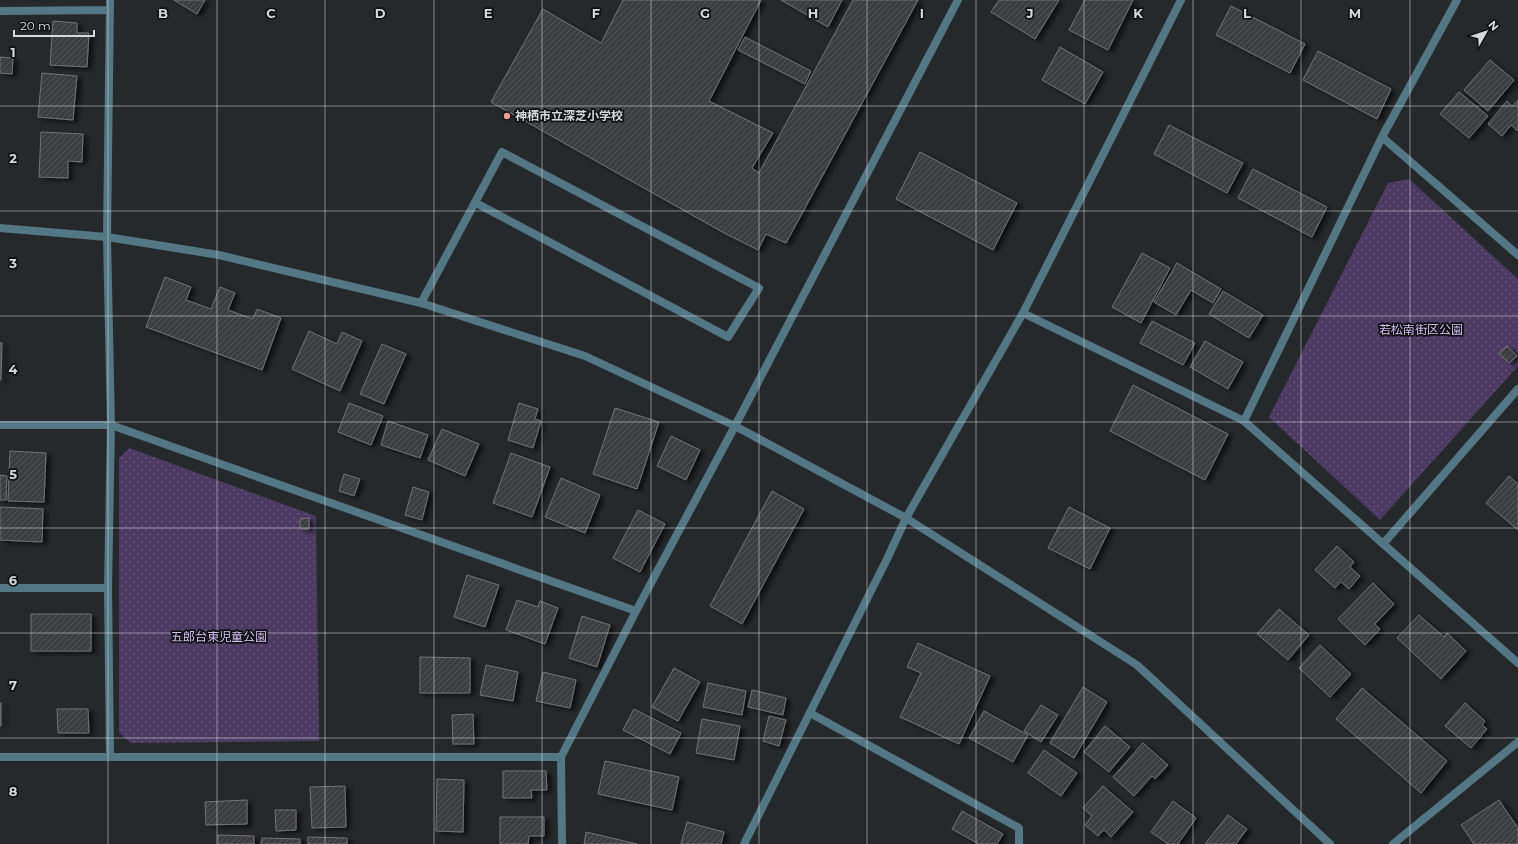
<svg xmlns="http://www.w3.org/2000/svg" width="1518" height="844" font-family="Montserrat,'Noto Sans JP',sans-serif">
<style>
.park{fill:url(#park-dots)}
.building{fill:url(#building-hatch);stroke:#727377;filter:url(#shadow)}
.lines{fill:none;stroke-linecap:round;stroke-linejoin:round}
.service{stroke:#547785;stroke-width:8}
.minor{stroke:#547785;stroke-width:8}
.tertiary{stroke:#547785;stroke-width:8}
.grid{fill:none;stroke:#d7d8da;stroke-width:1;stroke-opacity:0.55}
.poi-dot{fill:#f59b9a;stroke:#101113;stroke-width:1.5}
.labels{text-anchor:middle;stroke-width:3.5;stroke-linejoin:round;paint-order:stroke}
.poi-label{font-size:12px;font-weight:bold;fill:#d7d8da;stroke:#101113;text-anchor:start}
.park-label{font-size:12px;fill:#d2bcf2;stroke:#101113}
.grid-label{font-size:13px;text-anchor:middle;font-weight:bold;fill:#d7d8da;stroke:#101113;stroke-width:3.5;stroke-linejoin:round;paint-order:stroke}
</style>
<defs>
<pattern id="park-dots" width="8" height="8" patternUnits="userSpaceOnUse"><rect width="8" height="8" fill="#4c3a63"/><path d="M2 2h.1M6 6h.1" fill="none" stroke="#655679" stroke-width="1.8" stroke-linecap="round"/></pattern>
<pattern id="building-hatch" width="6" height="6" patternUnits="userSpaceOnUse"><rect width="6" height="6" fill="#3b3c3f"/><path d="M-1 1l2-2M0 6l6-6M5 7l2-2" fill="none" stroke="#57575a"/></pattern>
<filter id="shadow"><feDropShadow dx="4.5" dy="2.5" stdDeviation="2" flood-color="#0009"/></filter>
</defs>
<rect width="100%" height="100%" fill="#26292b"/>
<path class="park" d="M1409,179l109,100v87l-138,154 -111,-103 119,-234z
M129,448l187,68 3,225 -188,2 -12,-10v-275z"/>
<path class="building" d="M174,0h31l-8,14z
M623,0h138l-52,101 64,32 -21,35 7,5 94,-173h65l-132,243 -20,-9 -8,16 -34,-17 -233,-131 52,-93 58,34z
M781,0h61l-14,27z
M999,0h60l-24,39 -44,-27z
M1085,0h48l-25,50 -39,-20z
M1231,6l74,38 -15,29 -74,-38z
M53,21l24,2v10h12l-2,34 -37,-2z
M745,37l66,34 -6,13 -67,-34z
M1060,47l43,25 -18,32 -43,-24z
M1318,51l73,38 -14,30 -74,-39z
M0,57l13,1 -1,16 -12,-1z
M1490,60l24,20 -26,31 -24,-21z
M42,73l35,3 -4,44 -35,-3z
M1459,92l29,24 -19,22 -29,-24z
M1518,100v31l-7,-6 -9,11 -14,-12 19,-23 5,5z
M1169,125l74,38 -16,30 -73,-39z
M41,132l42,2 -1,28 -14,-1v17l-29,-1z
M920,152l97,51 -24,47 -97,-51z
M1253,169l74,38 -15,30 -74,-39z
M1142,253l28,15 -29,55 -29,-16z
M1177,263l44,26 -8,14 -22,-13 -15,25 -22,-13z
M165,277l26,10 -5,13 25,9 9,-22 15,6 -7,17 25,9 4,-10 24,9 -19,52 -116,-43z
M1223,291l40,24 -14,23 -40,-24z
M1152,321l43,22 -12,22 -43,-22z
M309,331l28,13 5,-12 20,9 -22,50 -48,-22z
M1205,341l38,21 -15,27 -38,-22z
M0,343h2l-1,37h-1z
M382,344l24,10 -22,50 -24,-10z
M1507,346l10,10 -8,7 -10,-10z
M1133,385l95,49 -23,46 -95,-49z
M349,403l34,13 -12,29 -33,-13z
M519,403l19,6 -3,10 6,2 -8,27 -25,-8z
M615,408l44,14 -22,67 -44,-15z
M388,421l40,14 -8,23 -39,-13z
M442,429l37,15 -14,32 -37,-16z
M671,436l29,14 -14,30 -29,-14z
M10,451l36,2 -2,49 -36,-1z
M511,453l39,14 -18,50 -39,-14z
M344,474l16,5 -6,17 -15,-5z
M0,475l7,1 -1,24h-6z
M1509,476l9,8v46l-32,-27z
M561,478l39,17 -15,38 -40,-16z
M413,487l16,5 -7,28 -17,-5z
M772,491l32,18 -62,115 -32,-18z
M0,507l43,2 -1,33 -42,-2z
M1069,507l41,21 -20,41 -42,-21z
M638,510l27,14 -25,48 -27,-14z
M309,518v11h-9v-10z
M1337,546l17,16 -4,5 10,9 -11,13 -8,-7 -6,6 -20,-18z
M467,575l32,10 -14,42 -31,-10z
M1373,583l21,21 -19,20 5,5 -15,16 -27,-26z
M517,600l21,7 2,-6 18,7 -13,36 -39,-14z
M1279,609l30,26 -21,25 -31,-26z
M31,614h60v37h-60z
M1419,615l25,22 3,-4 19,18 -25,28 -44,-41z
M582,616l28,9 -13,42 -28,-9z
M918,643l72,33 -31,68 -59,-27 21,-44 -14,-6z
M1320,645l31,29 -21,23 -31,-29z
M420,657l50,1v35h-50z
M486,665l32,7 -5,29 -33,-6z
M674,668l26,14 -22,39 -26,-14z
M543,672l33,8 -6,28 -34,-7z
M708,683l38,8 -4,24 -39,-8z
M1083,687l24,15 -33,56 -24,-15z
M1362,688l85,73 -26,32 -85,-74z
M752,690l34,8 -3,17 -35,-8z
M0,703h1v23h-1z
M1465,703l20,18 -3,4 5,4 -16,19 -26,-22z
M1041,705l17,10 -17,27 -17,-11z
M57,709h31l1,24h-31z
M634,709l47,24 -11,21 -47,-24z
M984,711l44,24 -15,27 -44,-24z
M473,714l1,30h-21l-1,-29z
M769,716l17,4 -7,26 -16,-5z
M702,719l38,7 -6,34 -38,-7z
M1105,726l25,21 -21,25 -25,-20z
M1143,743l25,22 -13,14 -3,-3 -18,20 -21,-19z
M1044,750l33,23 -16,23 -33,-23z
M605,761l74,16 -7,33 -74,-16z
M503,771h43l1,19h-16l1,8h-29z
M437,779l27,1 -1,52 -27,-1z
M345,786l1,41 -34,1 -2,-41z
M1103,786l30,26 -22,25 -7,-7 -6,6 -13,-11 7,-9 -9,-8z
M247,800v24l-41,1 -1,-23z
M1499,800l19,28v16h-44l-13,-19z
M1173,801l23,17 -18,26h-10l-17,-12z
M275,810h21v20l-20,1z
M962,811l41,23 -6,10h-18l-27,-15z
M1228,815l19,14 -11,15h-31z
M500,817h44v19h-15l-1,8h-28z
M687,822l37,10 -3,12h-40z
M586,832l51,12h-53z
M218,835l36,1v8h-36z
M308,837l39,1v6h-39z
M262,838l38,1v5h-39z"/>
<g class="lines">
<path class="service" d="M421,303l81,-151 257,136 -31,49 -252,-134"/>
<path class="minor" d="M110,0l-3,237 4,188 -3,163 2,169
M0,11l110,-1
M1382,137l136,118
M1023,313l221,108 274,242
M1244,421l138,-284 75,-137
M0,425h111l525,186
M1383,544l135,-155
M0,588h108
M810,713l209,115v16
M0,757h561
M562,844l-1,-87 75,-146 99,-185 223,-426
M1393,844l125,-102"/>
<path class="tertiary" d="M0,228l107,9 112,18 202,48 164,53 150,70 171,92 231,147 193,179
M744,844l143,-285 19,-41 117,-205 158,-313"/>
</g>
<path class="grid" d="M108,0v844M217,0v844M325,0v844M434,0v844M542,0v844M651,0v844M759,0v844M867,0v844M976,0v844M1084,0v844M1193,0v844M1301,0v844M1410,0v844M0,106h1518M0,211h1518M0,316h1518M0,422h1518M0,528h1518M0,633h1518M0,738h1518"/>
<circle class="poi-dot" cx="507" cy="116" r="4"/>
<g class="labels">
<g class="poi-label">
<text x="515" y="120">神栖市立深芝小学校</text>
</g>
<g class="park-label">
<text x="1421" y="334">若松南街区公園</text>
<text x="219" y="641">五郎台東児童公園</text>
</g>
</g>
<g class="grid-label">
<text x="163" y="18">B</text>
<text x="271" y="18">C</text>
<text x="380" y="18">D</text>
<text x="488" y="18">E</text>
<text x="596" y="18">F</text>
<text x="705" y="18">G</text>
<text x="813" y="18">H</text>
<text x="922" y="18">I</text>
<text x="1030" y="18">J</text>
<text x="1138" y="18">K</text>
<text x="1247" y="18">L</text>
<text x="1355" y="18">M</text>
<text x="13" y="57">1</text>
<text x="13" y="163">2</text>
<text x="13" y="268">3</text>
<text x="13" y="374">4</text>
<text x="13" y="479">5</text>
<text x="13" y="585">6</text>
<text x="13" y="690">7</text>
<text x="13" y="796">8</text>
</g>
<g transform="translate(1486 32) rotate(51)" stroke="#101113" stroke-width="3" paint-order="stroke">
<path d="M0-3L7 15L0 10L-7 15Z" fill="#d7d8da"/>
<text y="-6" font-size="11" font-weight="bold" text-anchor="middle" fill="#d7d8da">N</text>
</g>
<path d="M14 30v6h80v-6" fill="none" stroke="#d7d8da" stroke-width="2"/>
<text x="20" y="30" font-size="12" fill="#d7d8da" stroke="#101113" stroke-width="3" paint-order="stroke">20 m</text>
</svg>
